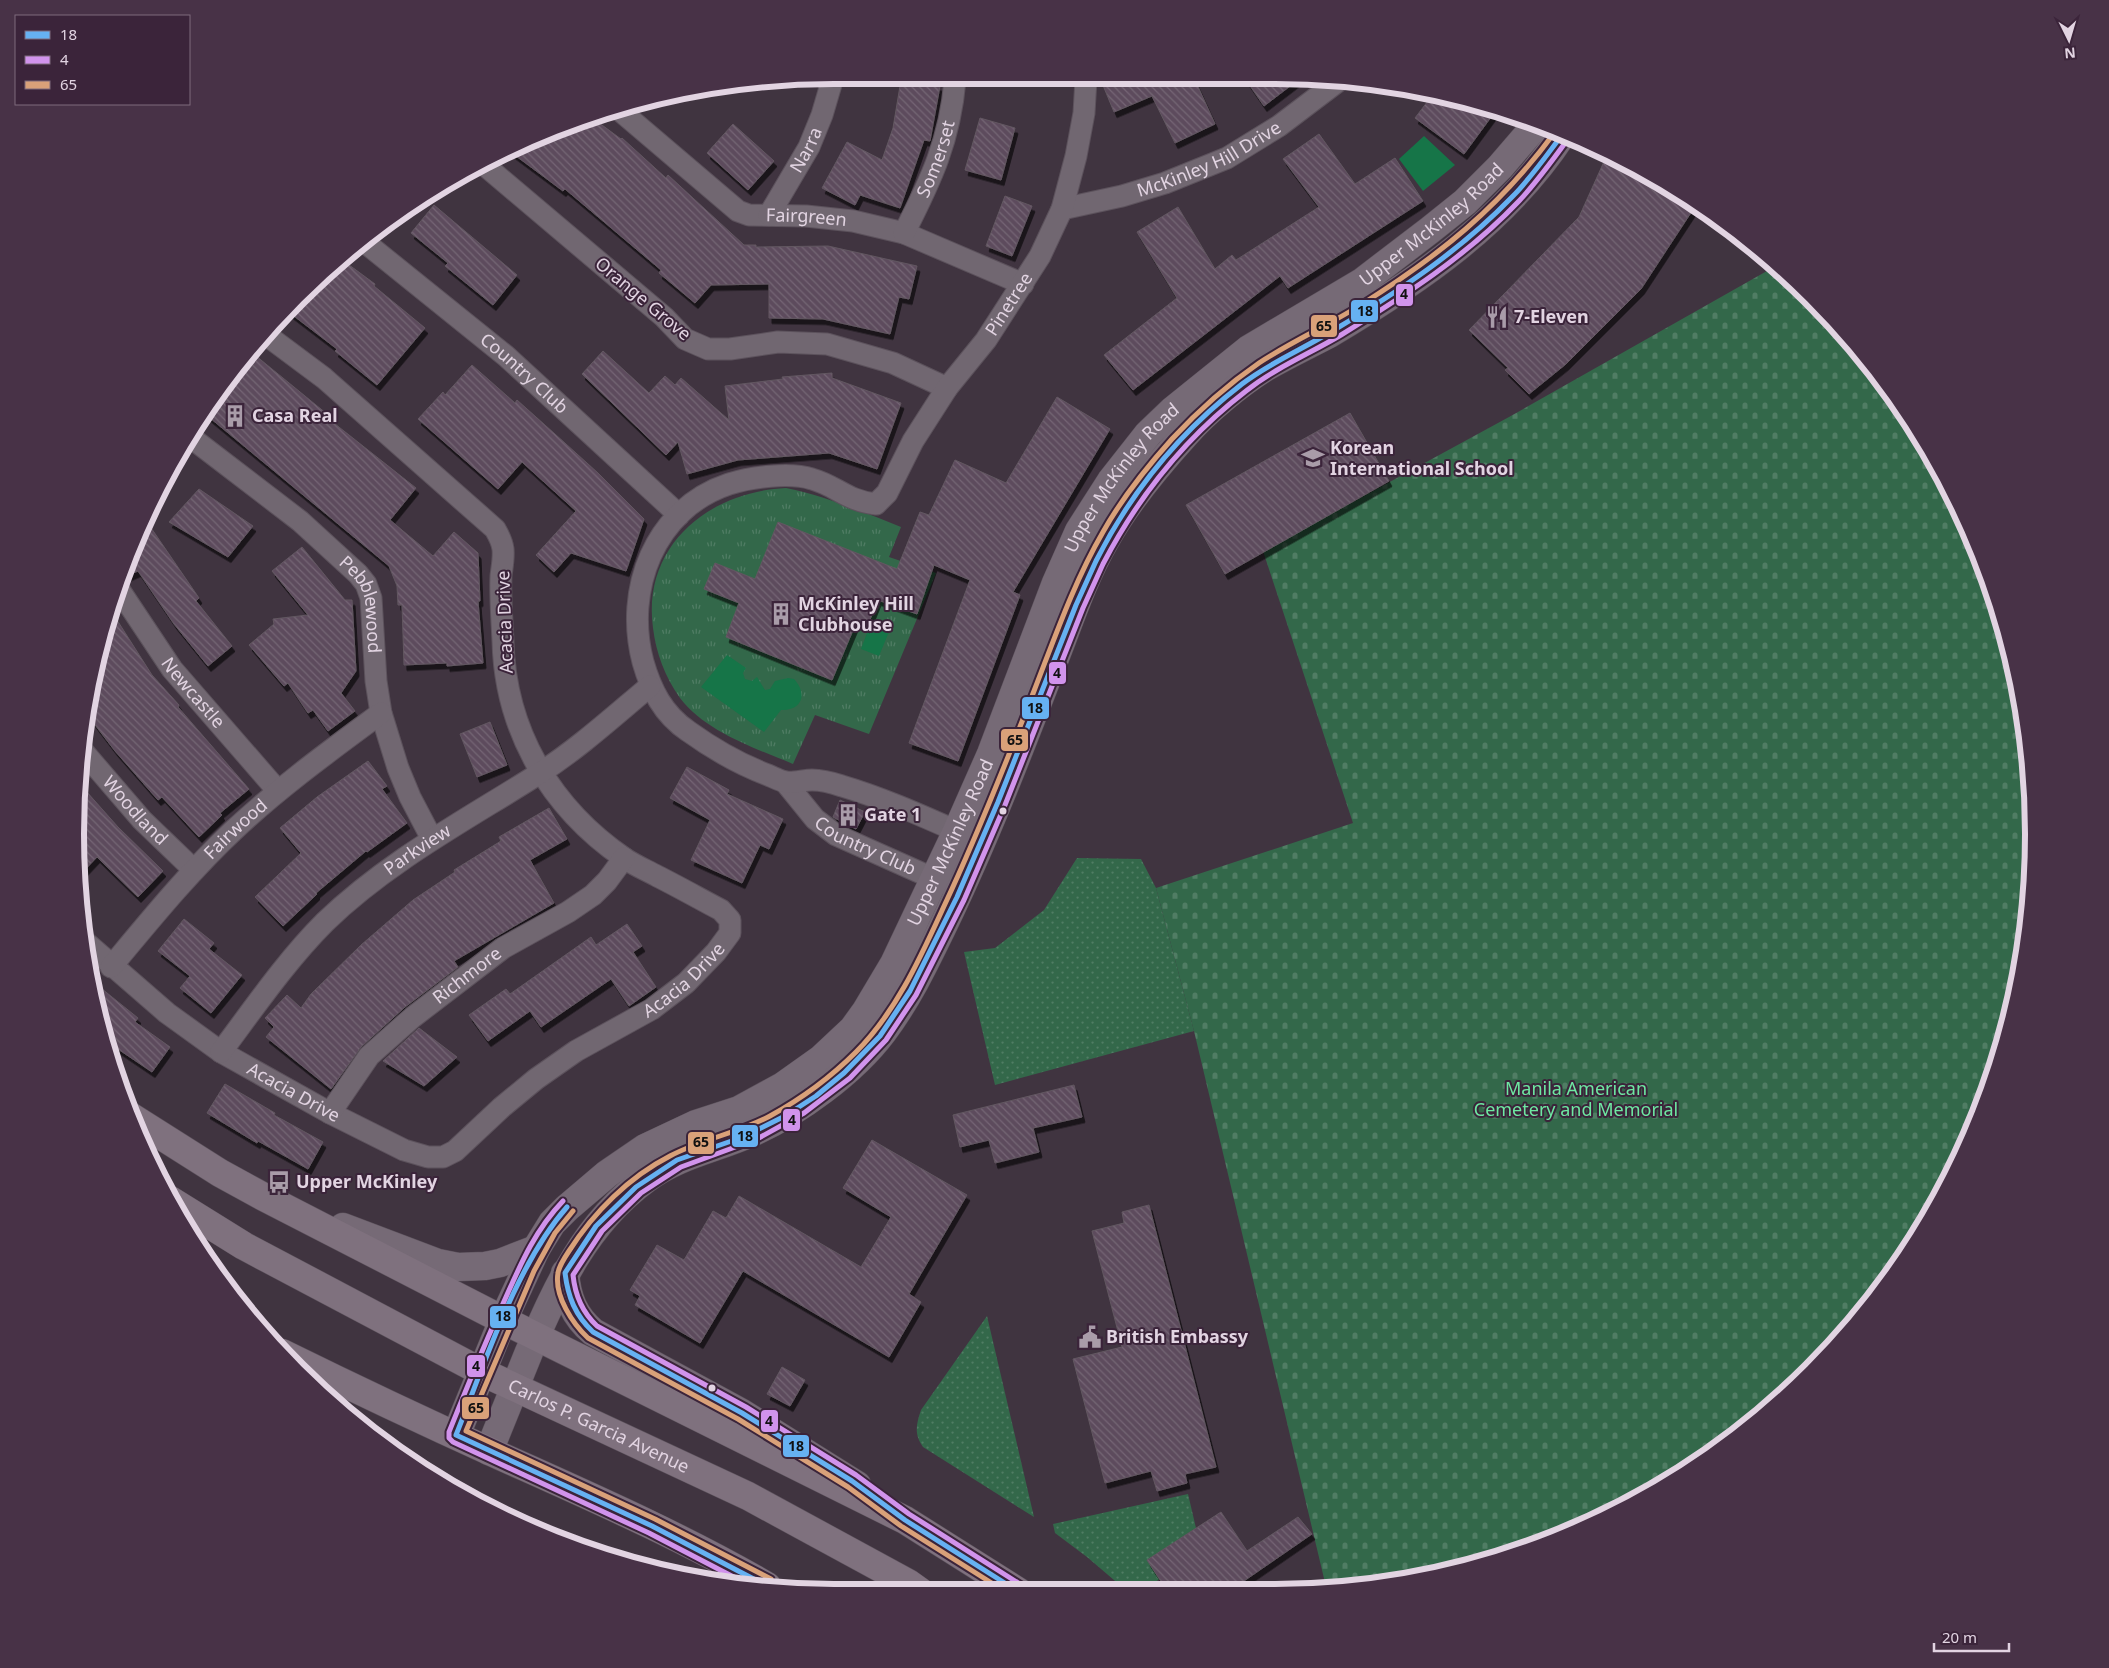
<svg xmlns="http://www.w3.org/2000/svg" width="2109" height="1668" font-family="'Noto Sans',sans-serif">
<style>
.grass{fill:url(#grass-dots)}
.cemetery{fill:url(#cemetery-stones)}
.park{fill:url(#park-tufts)}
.water{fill:#167548}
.building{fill:url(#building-back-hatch);stroke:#625761;filter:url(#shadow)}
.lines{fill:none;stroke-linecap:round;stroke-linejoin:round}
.street-casing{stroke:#5c525c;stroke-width:23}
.secondary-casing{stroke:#5c525c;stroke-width:29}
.primary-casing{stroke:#5c525c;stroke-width:29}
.street{stroke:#716771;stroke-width:21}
.secondary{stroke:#766a76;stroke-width:28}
.primary{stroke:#7f717e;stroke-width:28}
.bus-1-casing{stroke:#3b243a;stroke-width:9}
.bus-2-casing{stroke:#3b243a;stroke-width:9}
.bus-3-casing{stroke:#3b243a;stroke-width:9}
.bus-1{stroke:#66b1f2;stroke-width:5}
.bus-2{stroke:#d193ec;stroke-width:5}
.bus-3{stroke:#d9a179;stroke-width:5}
.bus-dot{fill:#e2d4e2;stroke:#3b243a;stroke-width:2}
.labels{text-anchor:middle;stroke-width:4;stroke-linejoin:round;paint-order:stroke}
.street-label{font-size:18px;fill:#e2d4e2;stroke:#3b243a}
.poi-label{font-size:18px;font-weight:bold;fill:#e2d4e2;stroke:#3b243a;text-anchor:start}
.park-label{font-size:18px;fill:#6ee8a2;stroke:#3b243a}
.rim{fill:none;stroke:#e2d4e2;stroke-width:6}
.line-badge{stroke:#3b243a;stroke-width:2}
.pale-badge-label{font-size:14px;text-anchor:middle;font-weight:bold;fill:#111}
</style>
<defs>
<pattern id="grass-dots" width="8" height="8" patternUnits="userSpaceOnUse" patternTransform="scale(1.25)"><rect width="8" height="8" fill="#33684a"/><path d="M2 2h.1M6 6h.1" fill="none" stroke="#507d64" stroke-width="1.8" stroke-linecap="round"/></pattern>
<pattern id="cemetery-stones" width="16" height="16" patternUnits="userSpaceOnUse" patternTransform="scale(1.25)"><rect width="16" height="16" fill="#33684a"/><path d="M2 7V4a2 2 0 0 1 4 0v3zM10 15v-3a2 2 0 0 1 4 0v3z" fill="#507d64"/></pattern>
<pattern id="park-tufts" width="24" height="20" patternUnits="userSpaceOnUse" patternTransform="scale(1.25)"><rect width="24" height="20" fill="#33684a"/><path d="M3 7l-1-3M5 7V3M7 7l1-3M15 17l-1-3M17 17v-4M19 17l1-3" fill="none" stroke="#507d64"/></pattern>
<pattern id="building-back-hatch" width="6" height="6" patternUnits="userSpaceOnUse" patternTransform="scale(1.25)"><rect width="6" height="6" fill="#5d4c5d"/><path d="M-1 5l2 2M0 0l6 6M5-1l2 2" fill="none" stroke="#746574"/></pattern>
<filter id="shadow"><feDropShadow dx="3" dy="5.5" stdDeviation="0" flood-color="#0009"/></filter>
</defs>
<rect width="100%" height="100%" fill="#403440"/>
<path class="grass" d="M1077,858l64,1 15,29 38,143 -199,54 -31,-133 31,-4 49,-38z
M987,1316l47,201 -111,-70c-9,-13 -7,-22 -2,-37z
M1188,1494l8,34 -49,32 13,19 -22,13h-10l-41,-35 -32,-24 -2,-9z"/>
<path class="cemetery" d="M1774,267l71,66 87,121 62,136 33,145 5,148 -24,147 -52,139 -79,127 -101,108 -121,87 -136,62 -96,25 -96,13 -133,-560 -38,-143 197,-65 -90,-272 246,-134z"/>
<path class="park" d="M786,488c40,8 77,24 115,39l-12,30 47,16 -67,161 -54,-19 -22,49c-38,-16 -87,-32 -113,-66 -15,-21 -24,-45 -27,-70 -11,-82 55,-136 133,-140z"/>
<path class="water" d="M1424,136l31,29 -32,26 -24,-32z
M872,620l19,7 -12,29 -18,-7z
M727,655l19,13 -3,5 2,6 7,2 5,-4 8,13 5,-1 5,-8 13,-3 6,1c14,15 8,32 -13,31l-17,22 -63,-45z"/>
<path class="building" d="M1244,77h58l-38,29z
M1100,78h94l21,46 -40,19 -23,-47 -38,16z
M901,80l39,6 -10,55 -6,-1 -24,68 -40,-13 -5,10 -33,-17 25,-46 35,18 11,-32z
M1434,93l63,16 -33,45 -49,-36z
M591,117l30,22 1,-1 44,40 2,-3 76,70h12v2l72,-1 89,20 -8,33 -10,-2 -9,37 -67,-15 -54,-1v-34l-58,1 -16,18 -36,-30 2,-3 -96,-81 -2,2 -55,-41 35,-17z
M980,118l35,10 -14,52 -36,-10z
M733,124l41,37 -26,29 -41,-37z
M1319,134l36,50 40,-26 28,43 -135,87 -8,-12 -147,114 -29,-35 73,-57 -40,-66 41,-25 37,62 17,-14 4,5 83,-53 -36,-48z
M1607,155l47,22 42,28 -55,84 -75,75 -37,30 -24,-24 3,-2 -39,-38 110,-113z
M1005,196l27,10 -20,50 -26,-10z
M434,205l83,70 -24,30 -48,-39 3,-3 -37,-30z
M341,259l34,25 -1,2 51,42 -48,57 -42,-34 2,-2 -51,-39 11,-12z
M250,351l77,63 -2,2 91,72 -26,32 43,36 21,-24 24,21 2,48h-2l5,62 -36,3v-3l-43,2 -2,-60h-4l-1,-19 -8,-20 -185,-153 28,-41z
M603,351l46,42 16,-17 10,9 6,-7 48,42 -4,-34 58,-7 -1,-2 50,-4v5l69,25 -24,66 -48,-16 -91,7 -51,14 -9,-32 -12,13 -84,-81z
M472,365l43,38 2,-3 38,34 43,39 46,46 -18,52 -55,-18 -17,19 -18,-17 40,-44 -54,-49 -24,27 -80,-70 25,-27 2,3z
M1057,397l53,32 -97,163 7,3 -62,166 -49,-18 61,-163 -36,-15 -17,49 -39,-14 -11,27 -11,-4 -24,57 -106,-43 13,-34 -35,-14 11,-26 40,16 23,-57 119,47 23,-57 9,3 26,-55 51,23z
M1350,413l39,68 -164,93 -39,-69z
M199,489l54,37 -25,31 -59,-35z
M145,519l54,79 -3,3 36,45 -24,20 -34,-42 -36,-53 -14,6 -2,-1 11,-32z
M302,547l43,53h7l4,71 -15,22 14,18 -27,20 -15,-21 -5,3 -20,-30 -4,3 -35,-41 25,-21 -1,-5 35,-4 -36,-44z
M110,609l42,66 27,30 -1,2 71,82 -29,24 2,2 -23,22 -37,-40 -4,3 -43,-49 -29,-38 15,-75z
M490,722l17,43 -30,12 -17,-43z
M368,761l19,25 -5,3 25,34 -40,29 -1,-1 -50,42 1,1 -34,32 -28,-29 46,-44 -21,-25 37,-31z
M687,767l42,23 -2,4 56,25 -14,30 -9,-4 -18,38 -51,-23 19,-40 -40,-22z
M78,782l40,45 45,44 -25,26 -41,-40 -19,20 -3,-43z
M840,800l25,12 -9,17 -23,-12z
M549,808l18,31 -37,21 24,43 -100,58 4,6 -53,40 -44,40 -30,42 -65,-52 8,-10 -9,-9 22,-23 14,13 10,-14 50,-49 52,-45 42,-28 -1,-2 47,-29 -2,-4z
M184,919l30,24 -5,6 33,26 -31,38 -31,-25 10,-12 -32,-25z
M627,924l15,22 -9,6 23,35 -27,19 -18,-27 -70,48 -11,-16 -42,30 -19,-26 37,-26 4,5 81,-57 5,8z
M91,980l47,38 -3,4 35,25 -18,25 -37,-25 -6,7 -8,-23z
M419,1028l38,29 -33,29 -41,-25z
M225,1084l50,29 -1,2 49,27 -15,27 -50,-28 -1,2 -50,-30z
M1074,1085l8,32 -49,11 6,24 -44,11 -6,-23 -29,7 -7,-32z
M872,1140l95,55 -58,99 12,8 -32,55 -146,-86 -43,72 -65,-38 5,-9 -10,-6 27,-45 27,15 29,-49 13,7 13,-22 122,71 30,-50 -48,-29z
M1149,1205l67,262 -31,7 2,9 -30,8 -6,-20 -46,12 -32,-124 49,-12 -30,-116 32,-8 -2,-11z
M782,1367l23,13 -15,26 -23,-12z
M1221,1512l26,39 51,-34 14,17 -84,58h-60l-21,-32z"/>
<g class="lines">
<defs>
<g id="street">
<path id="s1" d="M617,108l121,103 11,4 57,1 47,5 51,12 119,51"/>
<path d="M482,163l182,154 21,22 23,10h22l48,-7 49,2 66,19 54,25"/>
<path id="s2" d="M1062,209l60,-13 43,-13 62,-25 52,-32 62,-47"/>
<path id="s3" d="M769,215l40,-68 13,-32 10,-34"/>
<path id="s4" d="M904,233c27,-53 46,-93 51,-153"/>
<path id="s5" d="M362,240l144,116 173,159"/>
<path id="s6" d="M189,436l111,85 58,53 8,10 5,14 5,83 5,32 17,55 12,29 22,42"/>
<path id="s7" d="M118,588l54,81 106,122"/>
<path id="s8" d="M81,749l61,71 52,50"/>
<path id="s9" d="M785,782l30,37 21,16 112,50"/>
<path id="s10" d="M970,837c-41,-18 -84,-38 -128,-51 -9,-3 -20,-6 -30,-6 -8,0 -18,3 -26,2 -6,-1 -13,-5 -18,-7 -29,-11 -55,-26 -80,-44 -25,-17 -37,-41 -45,-69 -19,-72 11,-153 86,-178 22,-7 61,-12 83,-5 25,7 35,22 64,25l11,-11 26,-52 34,-53 39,-48 54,-84 22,-47 14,-53 8,-43 2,-34"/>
<path id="s11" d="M83,940l84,73 54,39 109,61 74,37 24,7h15l12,-6 47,-44 34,-28 40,-28 76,-42 34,-26 30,-31 14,-19v-13l-9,-10c-21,-11 -42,-23 -64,-34 -11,-6 -23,-11 -33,-18 -74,-51 -119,-128 -121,-217 -1,-22 -3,-44 -2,-65 1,-9 3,-18 2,-27 -1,-8 -4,-13 -8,-20l-171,-151 -59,-44"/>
<path id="s12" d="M111,967c40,-48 79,-96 124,-138 46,-43 96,-79 146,-116"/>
<path id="s13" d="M221,1052c33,-44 65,-91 104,-130 63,-61 141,-102 215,-149 39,-25 74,-57 110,-87"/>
<path id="s14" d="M330,1113l39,-57 44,-39 90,-69 65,-36 25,-17 14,-14 17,-23"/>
</g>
<g id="secondary">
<path d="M343,1227l95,36 20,4 27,-1 15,-3 36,-14"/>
<path d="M565,1273c2,25 9,43 28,59l149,81 115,72"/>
<path id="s15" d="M456,1435l47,-115 33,-71 16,-26 15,-15 40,-34 38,-26 51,-24 43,-14 44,-24 38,-27 32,-30 13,-18 28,-47 63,-133 34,-77 65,-171 23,-52 32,-50 37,-47 24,-23 77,-62 113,-67 68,-52 35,-28 35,-35 37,-43"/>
<path d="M489,1451c13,-33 27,-66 40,-99 29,-67 56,-128 117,-173 32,-24 69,-30 105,-46 46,-20 102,-61 132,-101 25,-33 43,-71 61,-108 41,-85 75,-173 109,-261 16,-40 30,-84 52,-122 21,-38 51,-74 80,-106 21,-24 54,-51 81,-68 21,-12 42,-22 63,-33 89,-53 175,-111 233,-199"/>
</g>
<g id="primary">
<path d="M130,1116l90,57 42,23 241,124 402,200 114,72"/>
<path id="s16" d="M170,1200l74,46 238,126 266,124 160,87 14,10"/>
<path d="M282,1353c71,35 143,69 216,102 91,41 183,81 269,131"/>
</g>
</defs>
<use href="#street" class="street-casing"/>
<use href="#secondary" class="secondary-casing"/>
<use href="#primary" class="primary-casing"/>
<use href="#street" class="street"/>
<use href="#secondary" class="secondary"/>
<use href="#primary" class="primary"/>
<defs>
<path id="bus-1" d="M456,1435c29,-72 60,-170 111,-228
M456,1435l196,91 115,60
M1019,1592l-114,-72 -53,-39 -110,-68 -149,-81c-18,-17 -25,-35 -28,-59l31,-47 40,-39 41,-27 66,-23 42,-21 31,-20 28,-23 36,-37 30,-45 47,-94 41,-95 78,-197 20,-44c35,-69 85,-130 146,-177 29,-22 61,-35 92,-54 64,-38 126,-79 178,-133 19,-19 34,-41 50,-62"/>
<path id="bus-2" d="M563,1201c-29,30 -44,67 -61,105 -19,41 -36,84 -53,126v6l4,4 196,91 100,52
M1023,1586l-114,-72 -53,-39 -110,-68 -149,-81c-15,-14 -22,-31 -24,-51l29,-44 39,-38 40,-26 76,-28 47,-26 46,-35 36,-38 30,-45 48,-95 41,-95 78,-197 20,-44c35,-67 83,-127 143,-173 29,-23 63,-37 95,-56 63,-39 126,-79 178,-134 18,-19 33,-40 49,-62"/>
<path id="bus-3" d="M573,1211l-18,22 -21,38 -68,160 189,88 116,60
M1006,1592l-105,-66 -53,-39 -110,-68 -150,-81c-15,-14 -34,-42 -30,-65 1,-7 7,-16 11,-22 25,-39 60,-74 101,-95 32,-17 68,-23 100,-40 31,-17 61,-39 86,-64 41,-41 65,-96 89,-148 33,-70 61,-141 89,-213 21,-54 40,-109 69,-159 19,-34 43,-64 69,-93 26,-28 55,-54 87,-76 32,-21 68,-37 100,-57 80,-50 140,-98 196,-174"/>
</defs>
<use href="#bus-1" class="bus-1-casing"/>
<use href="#bus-2" class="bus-2-casing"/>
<use href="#bus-3" class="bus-3-casing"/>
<use href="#bus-1" class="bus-1"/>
<use href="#bus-2" class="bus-2"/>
<use href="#bus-3" class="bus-3"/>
</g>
<defs>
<symbol id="restaurant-bare" viewBox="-9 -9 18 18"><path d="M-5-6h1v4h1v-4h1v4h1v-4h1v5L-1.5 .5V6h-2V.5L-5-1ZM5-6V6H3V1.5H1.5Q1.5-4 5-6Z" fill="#a99ca9" stroke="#3b243a" stroke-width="2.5" paint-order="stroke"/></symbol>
<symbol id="building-bare" viewBox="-9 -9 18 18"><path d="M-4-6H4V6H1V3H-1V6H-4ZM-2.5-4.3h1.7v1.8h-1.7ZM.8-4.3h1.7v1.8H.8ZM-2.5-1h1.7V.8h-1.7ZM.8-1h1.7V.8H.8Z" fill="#a99ca9" stroke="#3b243a" stroke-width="2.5" paint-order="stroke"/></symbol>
<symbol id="school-bare" viewBox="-9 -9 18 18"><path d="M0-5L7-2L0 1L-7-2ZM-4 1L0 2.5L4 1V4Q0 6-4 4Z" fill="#a99ca9" stroke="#3b243a" stroke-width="2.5" paint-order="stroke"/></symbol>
<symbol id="bus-bare" viewBox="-9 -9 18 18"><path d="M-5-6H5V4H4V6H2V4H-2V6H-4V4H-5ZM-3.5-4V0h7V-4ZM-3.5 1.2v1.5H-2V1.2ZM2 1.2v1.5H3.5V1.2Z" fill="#a99ca9" stroke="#3b243a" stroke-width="2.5" paint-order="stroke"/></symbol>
<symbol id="civic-bare" viewBox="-9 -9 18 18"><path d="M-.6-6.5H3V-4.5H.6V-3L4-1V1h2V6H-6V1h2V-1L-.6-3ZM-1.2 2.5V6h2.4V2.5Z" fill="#a99ca9" stroke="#3b243a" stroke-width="2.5" paint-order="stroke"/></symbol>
</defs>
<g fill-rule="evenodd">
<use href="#restaurant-bare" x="1481" y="301" width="32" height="32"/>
<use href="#building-bare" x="219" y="400" width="32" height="32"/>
<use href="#school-bare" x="1297" y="442" width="32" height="32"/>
<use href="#building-bare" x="765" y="598" width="32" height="32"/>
<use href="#building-bare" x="832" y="799" width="32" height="32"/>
<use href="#bus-bare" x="263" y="1166" width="32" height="32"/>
<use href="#civic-bare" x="1074" y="1321" width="32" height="32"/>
</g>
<g class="bus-dot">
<circle cx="1003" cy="811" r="4.5"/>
<circle cx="712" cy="1388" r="4.5"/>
</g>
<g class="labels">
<g class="street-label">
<text dy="6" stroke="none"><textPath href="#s3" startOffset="75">Narra</textPath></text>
<text dy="6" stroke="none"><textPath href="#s2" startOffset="156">McKinley Hill Drive</textPath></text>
<text dy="6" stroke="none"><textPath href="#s4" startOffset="81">Somerset</textPath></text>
<text dy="6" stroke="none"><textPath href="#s1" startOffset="228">Fairgreen</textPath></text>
<text dy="6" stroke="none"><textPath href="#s15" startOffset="1616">Upper McKinley Road</textPath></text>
<text transform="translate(643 299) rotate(40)" y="6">Orange Grove</text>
<text dy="6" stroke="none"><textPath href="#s10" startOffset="1002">Pinetree</textPath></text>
<text dy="6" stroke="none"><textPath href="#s5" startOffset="210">Country Club</textPath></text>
<text dy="6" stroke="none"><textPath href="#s15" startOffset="1211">Upper McKinley Road</textPath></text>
<text dy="6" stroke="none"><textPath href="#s6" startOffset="249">Pebblewood</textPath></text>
<text transform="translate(505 622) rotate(-92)" y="6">Acacia Drive</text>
<text dy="6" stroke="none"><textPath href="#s7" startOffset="129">Newcastle</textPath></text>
<text dy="6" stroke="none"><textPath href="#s8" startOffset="82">Woodland</textPath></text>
<text dy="6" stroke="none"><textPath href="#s12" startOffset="186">Fairwood</textPath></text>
<text dy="6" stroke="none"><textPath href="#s15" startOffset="806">Upper McKinley Road</textPath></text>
<text dy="6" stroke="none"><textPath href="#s9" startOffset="105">Country Club</textPath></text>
<text dy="6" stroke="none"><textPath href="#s13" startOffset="284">Parkview</textPath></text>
<text dy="6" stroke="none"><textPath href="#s14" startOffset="196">Richmore</textPath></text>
<text dy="6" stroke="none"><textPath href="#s11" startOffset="726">Acacia Drive</textPath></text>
<text dy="6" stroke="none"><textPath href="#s11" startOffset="261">Acacia Drive</textPath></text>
<text dy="6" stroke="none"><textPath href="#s16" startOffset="485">Carlos P. Garcia Avenue</textPath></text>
</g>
<g class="poi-label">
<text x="1514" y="323">7-Eleven</text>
<text x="252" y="422">Casa Real</text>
<text x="1330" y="454">Korean<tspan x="1330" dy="21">International School</tspan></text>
<text x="798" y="610">McKinley Hill<tspan x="798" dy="21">Clubhouse</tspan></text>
<text x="864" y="821">Gate 1</text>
<text x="296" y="1188">Upper McKinley</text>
<text x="1106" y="1343">British Embassy</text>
</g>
<g class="park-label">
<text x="1576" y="1095">Manila American<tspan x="1576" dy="21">Cemetery and Memorial</tspan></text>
</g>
</g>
<path d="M0 0H2109V1668H0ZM834 84H1275A750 750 0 0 1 2025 834V834A750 750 0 0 1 1275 1584H834A750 750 0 0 1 84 834V834A750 750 0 0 1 834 84Z" fill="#483247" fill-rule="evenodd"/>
<path class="rim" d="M834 84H1275A750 750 0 0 1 2025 834V834A750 750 0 0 1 1275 1584H834A750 750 0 0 1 84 834V834A750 750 0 0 1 834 84Z"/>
<g class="line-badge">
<rect x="1395" y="283" width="19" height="24" rx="5" fill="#d193ec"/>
<rect x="1350" y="299" width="29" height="24" rx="5" fill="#66b1f2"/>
<rect x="1310" y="314" width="28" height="24" rx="5" fill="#d9a179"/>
<rect x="1048" y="661" width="19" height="24" rx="5" fill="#d193ec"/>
<rect x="1021" y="696" width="29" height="24" rx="5" fill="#66b1f2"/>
<rect x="1000" y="728" width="29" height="24" rx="5" fill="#d9a179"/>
<rect x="782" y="1108" width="19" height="24" rx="5" fill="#d193ec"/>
<rect x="731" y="1124" width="28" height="24" rx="5" fill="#66b1f2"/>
<rect x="687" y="1131" width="28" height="24" rx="5" fill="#d9a179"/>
<rect x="489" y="1305" width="28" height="24" rx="5" fill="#66b1f2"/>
<rect x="466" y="1354" width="20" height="24" rx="5" fill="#d193ec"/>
<rect x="461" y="1396" width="29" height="24" rx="5" fill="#d9a179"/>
<rect x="760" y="1409" width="19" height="24" rx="5" fill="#d193ec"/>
<rect x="782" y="1434" width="28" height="24" rx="5" fill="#66b1f2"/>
</g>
<g class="pale-badge-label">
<text x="1404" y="299">4</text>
<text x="1365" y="316">18</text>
<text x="1324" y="331">65</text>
<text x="1057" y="678">4</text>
<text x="1035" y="713">18</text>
<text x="1015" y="745">65</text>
<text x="792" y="1125">4</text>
<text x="745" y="1141">18</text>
<text x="701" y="1147">65</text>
<text x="503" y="1321">18</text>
<text x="476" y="1371">4</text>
<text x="476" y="1413">65</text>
<text x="769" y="1426">4</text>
<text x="796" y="1451">18</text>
</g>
<rect x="15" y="15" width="175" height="90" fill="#3b243a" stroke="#7e6a7d"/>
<rect x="25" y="31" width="25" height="8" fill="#66b1f2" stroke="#7e6a7d"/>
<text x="60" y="40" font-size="15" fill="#e2d4e2">18</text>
<rect x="25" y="56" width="25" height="8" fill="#d193ec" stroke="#7e6a7d"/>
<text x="60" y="65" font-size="15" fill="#e2d4e2">4</text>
<rect x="25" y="81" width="25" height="8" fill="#d9a179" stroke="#7e6a7d"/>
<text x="60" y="90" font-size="15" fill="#e2d4e2">65</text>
<g transform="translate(2069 40) rotate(175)" stroke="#3b243a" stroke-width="4" paint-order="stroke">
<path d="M0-4L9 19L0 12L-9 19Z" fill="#e2d4e2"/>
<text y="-8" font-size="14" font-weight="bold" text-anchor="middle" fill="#e2d4e2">N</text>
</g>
<path d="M1934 1643v8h75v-8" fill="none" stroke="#e2d4e2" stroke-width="2.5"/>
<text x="1942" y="1643" font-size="15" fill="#e2d4e2" stroke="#3b243a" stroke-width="4" paint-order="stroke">20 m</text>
</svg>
